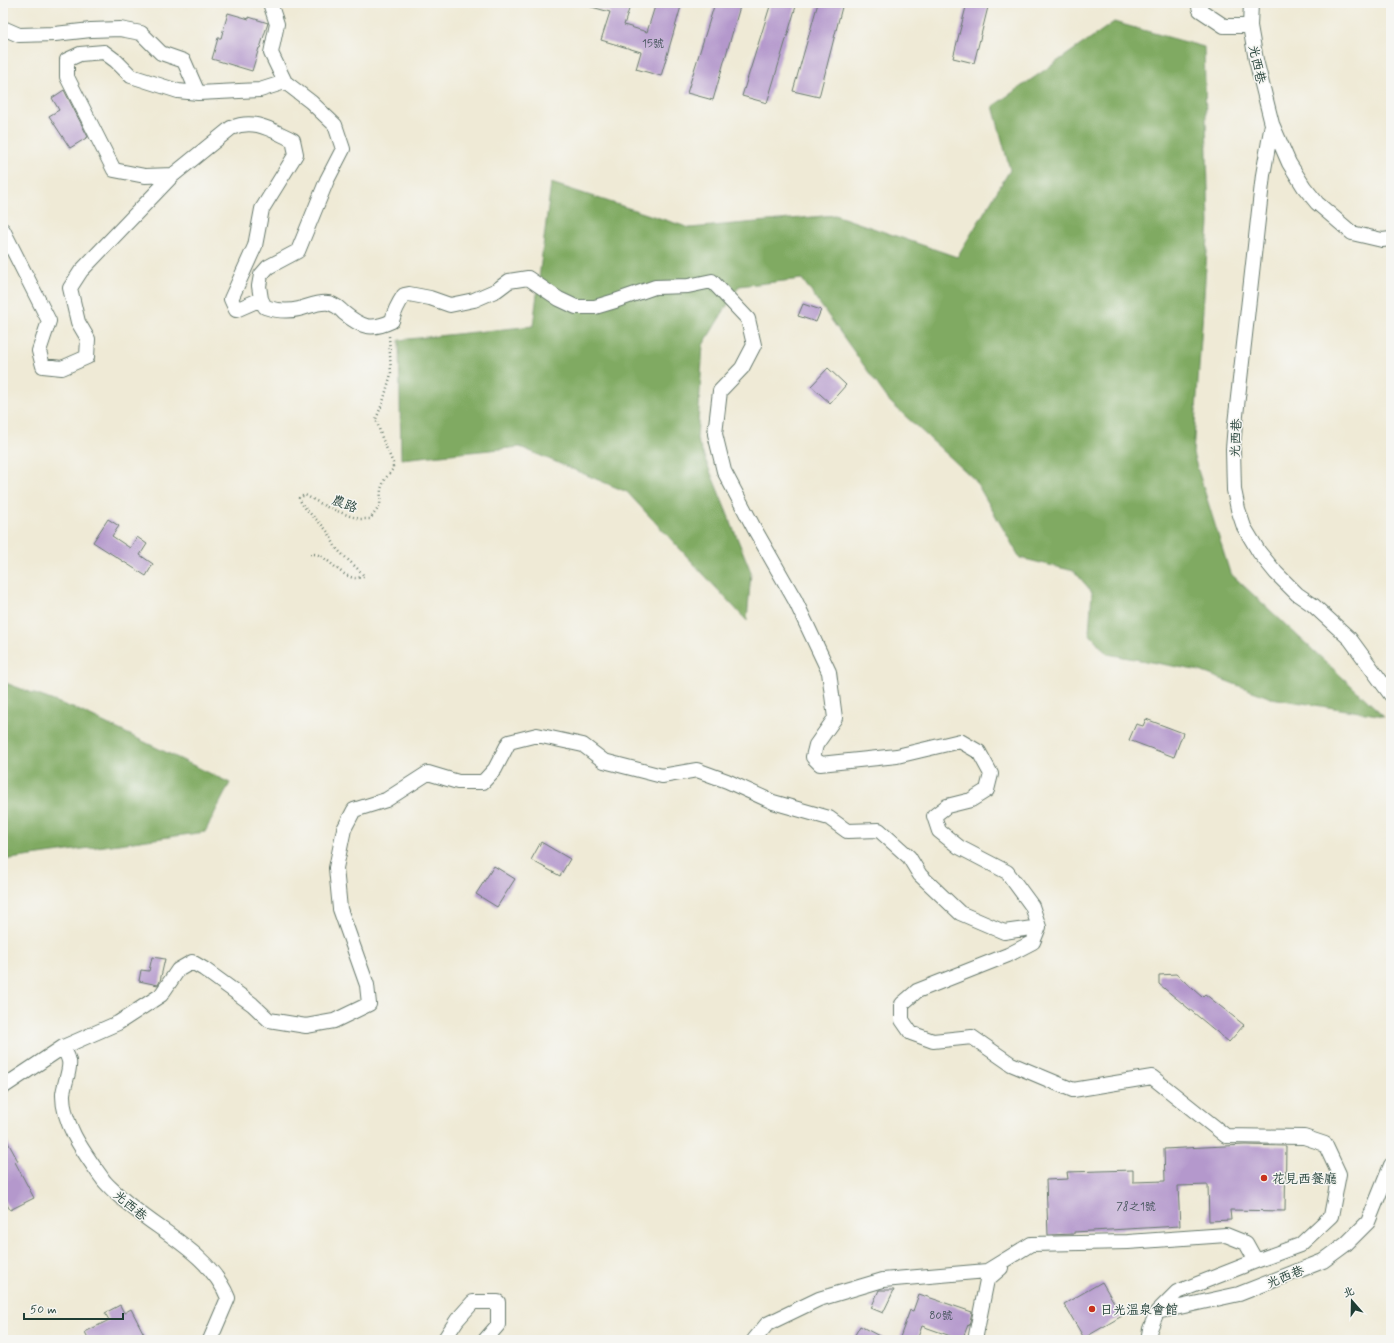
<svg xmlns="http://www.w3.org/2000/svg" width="1394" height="1343" font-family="Mynerve,'LXGW WenKai TC',sans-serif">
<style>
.forest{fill:#80aa62;stroke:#50744b}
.building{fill:#b498cc}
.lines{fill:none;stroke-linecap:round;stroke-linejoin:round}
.minor-casing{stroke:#687a6d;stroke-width:16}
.path{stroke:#687a6d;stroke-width:2.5;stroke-dasharray:1 3;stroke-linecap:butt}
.minor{stroke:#fff;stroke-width:14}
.poi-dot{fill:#c8321e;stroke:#f6f6f2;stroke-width:1.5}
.labels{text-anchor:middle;stroke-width:3;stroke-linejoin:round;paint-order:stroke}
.number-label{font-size:11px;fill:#44545a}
.street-label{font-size:13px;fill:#1f3d34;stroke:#f6f6f2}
.poi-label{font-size:13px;fill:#1f3d34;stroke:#f6f6f2;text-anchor:start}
</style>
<rect width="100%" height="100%" fill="#f6f6f2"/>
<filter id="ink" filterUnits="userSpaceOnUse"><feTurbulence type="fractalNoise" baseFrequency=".025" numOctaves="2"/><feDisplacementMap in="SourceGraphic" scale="8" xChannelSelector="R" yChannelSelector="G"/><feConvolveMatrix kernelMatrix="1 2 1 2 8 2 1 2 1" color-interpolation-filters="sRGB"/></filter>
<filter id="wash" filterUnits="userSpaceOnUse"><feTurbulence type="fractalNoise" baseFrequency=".012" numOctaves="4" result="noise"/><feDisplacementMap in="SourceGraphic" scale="16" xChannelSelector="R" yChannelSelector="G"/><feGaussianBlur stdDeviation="0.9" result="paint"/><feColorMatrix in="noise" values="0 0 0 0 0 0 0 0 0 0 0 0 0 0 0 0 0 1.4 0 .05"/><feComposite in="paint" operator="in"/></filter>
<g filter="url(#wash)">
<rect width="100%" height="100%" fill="#efead6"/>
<path class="forest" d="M1114,22l90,25 5,176 -16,231 37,119 154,143 -113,-18 -71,-27 -93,-17 -18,-21 3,-41 -18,-21 -54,-13 -45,-78 -85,-78 -88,-123 -63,7 -36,59 -6,94 54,133 -4,49 -120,-129 -107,-45 -119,12 -2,-119 134,-14 18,-143 139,45 145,-13 122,42 53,-87 -17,-64z
M3,682l75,28 152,73 -25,49 -202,28z"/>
<g id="blocks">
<path class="building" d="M588,3h43l-7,22 23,7 9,-29h26l-21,73 -25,-7 5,-17 -40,-12 9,-28 -22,-6z
M715,3h26l-28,97 -26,-7z
M771,3h26l-30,100 -25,-7z
M818,3h25l-24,94 -26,-6z
M967,3h22l-15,60 -21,-5z
M228,13l21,6v-2l19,6 -8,25h-1l-7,23 -40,-12 6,-21h3z
M64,90l24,47 -18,11 -21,-32 10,-6 -7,-12z
M803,304l18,6 -5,12 -18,-6z
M828,368l18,17 -16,18 -19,-17z
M108,519l11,7 -7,10 18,12 7,-11 10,7 -7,11 13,9 -7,12 -53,-34z
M1146,719l37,14 -9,24 -45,-17 7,-16 7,2z
M541,842l29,17 -10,17 -29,-16z
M494,866l21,13 -18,28 -21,-13z
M152,957l13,2 -5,22 -2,4 -19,-4 2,-11 8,1z
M1176,974l26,23 3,-3 39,31 -15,17 -70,-58v-9z
M3,1133l15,28 -3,1 19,36 -24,12 -7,-13z
M1245,1145l41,1 -1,65 -55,-1 1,10 -22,1 -1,-36 -30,1 2,40 -106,6v2l-26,1 -2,-55 22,-1 -1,-7 66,-2v12l32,-1 -1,-32z
M1102,1282l20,34 -38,22 -20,-34z
M879,1290h15l-11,23 -12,-5z
M919,1294l53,18 -3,14 -1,-1 -6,15 -40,-14 -5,14h-18l11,-30 3,1z
M120,1305l4,8 7,-4 16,31h-58l-4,-8 24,-12 -4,-7z
M860,1326l27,14h-35z"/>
</g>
</g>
<g filter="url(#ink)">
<use href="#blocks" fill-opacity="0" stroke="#687a6d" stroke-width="1"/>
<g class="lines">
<defs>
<path id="minor" d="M270,3l7,21 -6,29 14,29 26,20 24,23 8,24 -16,31 -29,71 -30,16 -7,8 -2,11 2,13 4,8c12,4 22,5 34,2 9,-2 20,-8 30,-6 7,2 10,5 15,10 17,14 27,18 48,8 2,-9 6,-17 12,-26l5,-1 21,4 20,7 24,-5 23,-10 12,-9 19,-3 31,21 17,8h19l20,-6 40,-14 33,-1 24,-5 36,38 6,26 -12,23 -22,23 -5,43 9,37 30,57 41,72 34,72 6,46 -19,27 -3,12 7,7 77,-8 63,-15 19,11 12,22 -4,16 -16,10 -24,6 -13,10 5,15 20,16 48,25 25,34 7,21 -6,15 -25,13 -91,36 -15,13v16l9,13 22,8 39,-4 39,27 62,26 79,-13 74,59 78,1 21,7 14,30 -8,42 -31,29 -44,16
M1198,3l2,7 24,16h26
M1251,3l-1,23 6,34 16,64 17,39 15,24 13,16 35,30 30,7 9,-1
M3,28l16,7 36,-1 36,-4 29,-1 21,4 20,20 23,8 14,32
M1272,124l-9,51 -28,249 -2,25 1,41 4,19 6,18 15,25 17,21 21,21 16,11 37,34 41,56
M173,175l-28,1 -31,-6 -47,-93v-17l13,-6 24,-2 12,9 15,15 47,15 20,2 62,-3 25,-8
M3,230l46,91 -10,30 4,15 19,2 25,-11 1,-18 -10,-17 -8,-34 11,-17 92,-96 58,-47c24,-10 40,2 62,12l3,14 -34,55 -7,37 -24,53 5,11 25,-11
M63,1047c2,4 5,9 6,14 2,8 -5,23 -6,33 -1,30 22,60 39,84 3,5 8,9 12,13 35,36 95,59 114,107l-18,42
M3,1087l60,-40 55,-24 43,-28 17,-25 14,-8 12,7 48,35 17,16 37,6 28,-5 35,-17 -2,-19 -27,-76 -4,-41 8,-39 10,-19 32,-10 42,-27 30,9h25l12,-13 14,-27 28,-7 46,10 21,16 58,15 35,-6 30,11 46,21 56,16 18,13 32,-1 30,27 11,18 40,38 44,19 35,-5
M444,1340l13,-20 16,-18h25v23l-13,15
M754,1340l13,-16 52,-25 64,-19 104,-9 44,-27 97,-2 98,-7 20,8 10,18 -79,31 -20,20
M975,1340l12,-60 14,-12
M1148,1340l2,-11 7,-17 82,-18 84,-33 23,-17 22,-22 23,-57"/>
</defs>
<use href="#minor" class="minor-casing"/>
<path class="path" d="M310,554c4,0 9,0 12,3 11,6 19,19 33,21 2,0 6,-1 9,-1 -1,-5 -20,-20 -26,-27 -5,-5 -6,-13 -11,-19 -9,-12 -22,-19 -28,-33l6,-3 22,12 23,9 10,3h10l10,-13 1,-17 4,-10 8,-10v-6l-11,-25 -6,-19 7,-17 8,-28 -2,-38"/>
<use href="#minor" class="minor"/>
</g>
</g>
<g class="poi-dot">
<circle cx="1264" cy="1178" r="4"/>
<circle cx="1092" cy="1309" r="4"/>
</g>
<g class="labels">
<g class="number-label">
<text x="653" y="47">15號</text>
<text x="1136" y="1210">78之1號</text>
<text x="941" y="1319">80號</text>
</g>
<g class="street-label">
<text transform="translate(1258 64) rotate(78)" y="5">光西巷</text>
<text transform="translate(1235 438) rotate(-87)" y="5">光西巷</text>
<text transform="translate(345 503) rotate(21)" y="5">農路</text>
<text transform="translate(131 1205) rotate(40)" y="5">光西巷</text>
<text transform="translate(1285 1276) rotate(-22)" y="5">光西巷</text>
</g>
<g class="poi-label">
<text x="1272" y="1183">花見西餐廳</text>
<text x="1100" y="1314">日光溫泉會館</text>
</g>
</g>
<rect width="1394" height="1343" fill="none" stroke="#f6f6f2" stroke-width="16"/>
<g transform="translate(1352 1301) rotate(340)" stroke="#f6f6f2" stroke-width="3" paint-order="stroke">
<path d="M0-3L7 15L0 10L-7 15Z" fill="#1f3d34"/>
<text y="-6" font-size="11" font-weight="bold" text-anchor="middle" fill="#1f3d34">北</text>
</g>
<path d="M24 1313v6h99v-6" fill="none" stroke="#1f3d34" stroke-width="2"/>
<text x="30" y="1313" font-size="12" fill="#1f3d34" stroke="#f6f6f2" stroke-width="3" paint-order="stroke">50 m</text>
</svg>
